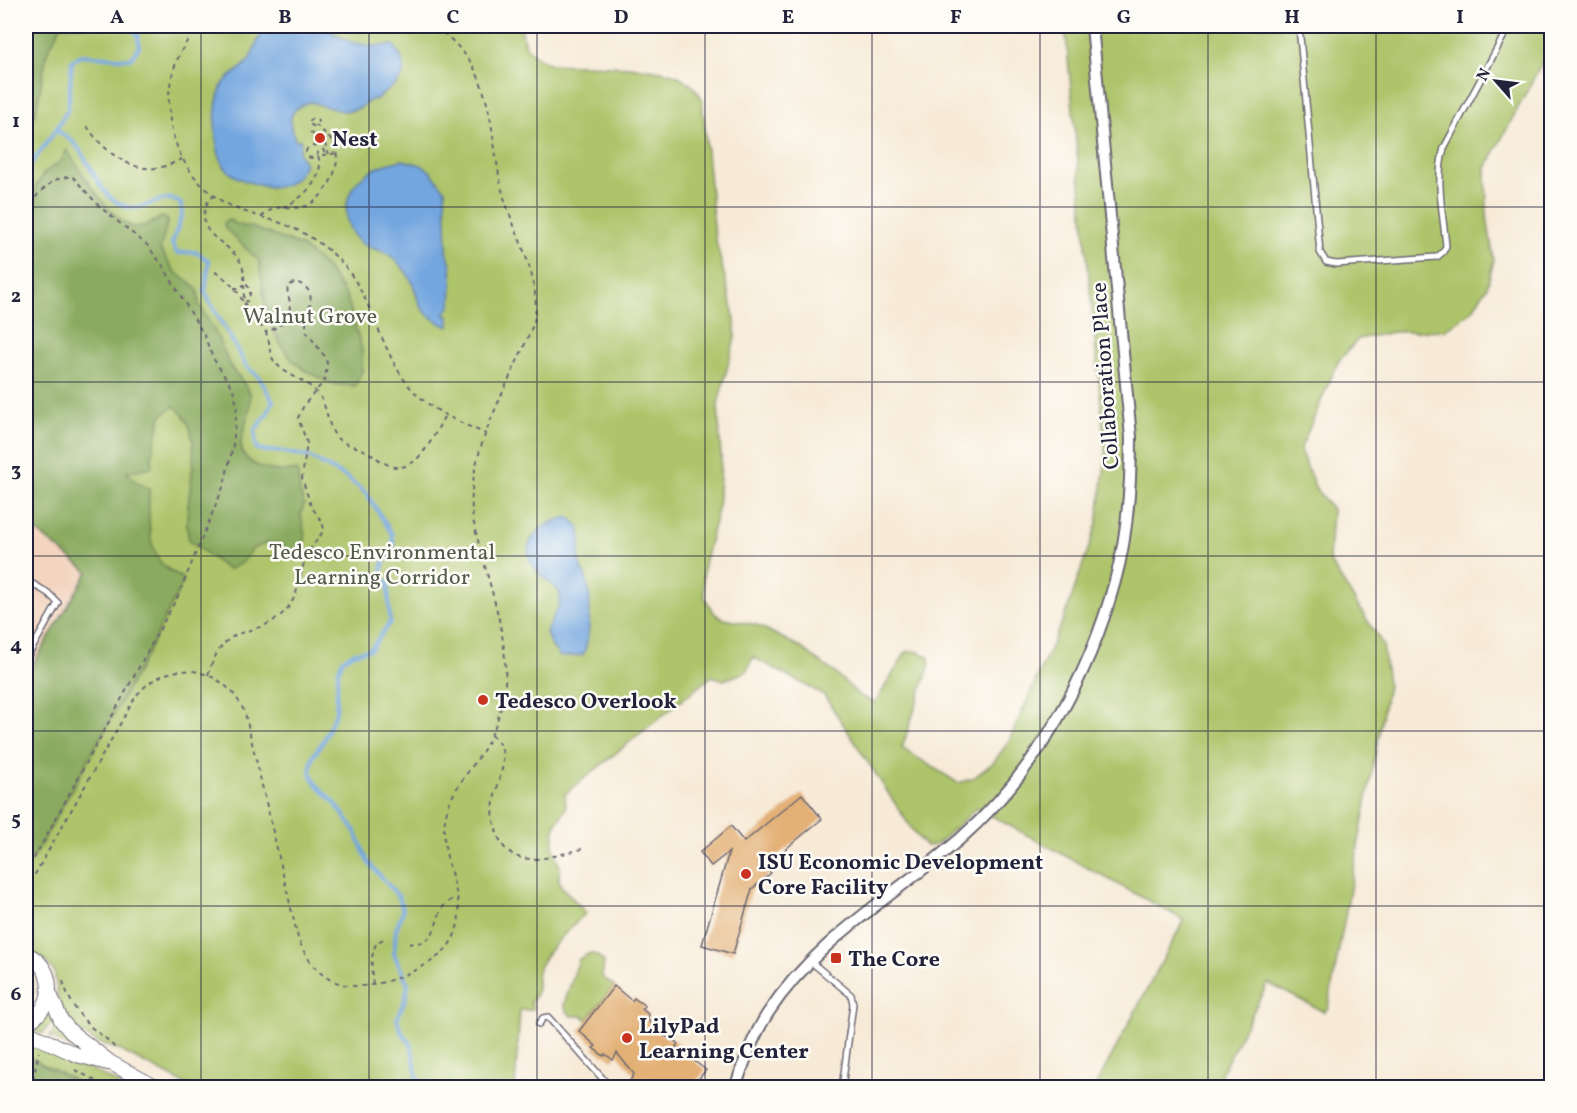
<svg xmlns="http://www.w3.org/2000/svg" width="1577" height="1113" font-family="Vollkorn,serif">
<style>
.built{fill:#f3d4bf}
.green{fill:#adc46a;stroke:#687352;stroke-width:1.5}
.forest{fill:#8aaa5e;stroke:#56664c;stroke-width:1.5}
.water{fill:#73a6df;stroke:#4a648d;stroke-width:1.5}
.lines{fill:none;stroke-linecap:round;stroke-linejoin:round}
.stream{stroke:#73a6df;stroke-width:4}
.building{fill:#e3b076}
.service-casing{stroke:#6d6872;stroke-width:8}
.minor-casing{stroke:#6d6872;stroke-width:14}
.tertiary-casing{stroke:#6d6872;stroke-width:16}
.path{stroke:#6d6872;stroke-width:2;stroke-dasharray:4.5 4.5;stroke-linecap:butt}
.service{stroke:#fff;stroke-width:5}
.minor{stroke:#fff;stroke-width:10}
.tertiary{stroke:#fff;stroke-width:14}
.grid{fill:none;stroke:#22223b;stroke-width:1.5;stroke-opacity:0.55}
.poi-dot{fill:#c8321e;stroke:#fdfcf7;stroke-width:2}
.labels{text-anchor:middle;stroke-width:5;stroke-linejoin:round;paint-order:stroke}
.poi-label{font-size:22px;font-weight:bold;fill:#22223b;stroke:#fdfcf7;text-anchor:start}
.park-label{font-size:22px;fill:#535b4b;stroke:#fdfcf7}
.street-label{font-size:22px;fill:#22223b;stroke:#fdfcf7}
.neatline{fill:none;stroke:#22223b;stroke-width:2}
.grid-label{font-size:20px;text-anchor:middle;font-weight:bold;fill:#22223b}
</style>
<rect width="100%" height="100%" fill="#fdfcf7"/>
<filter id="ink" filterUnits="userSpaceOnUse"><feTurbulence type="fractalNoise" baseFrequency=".0167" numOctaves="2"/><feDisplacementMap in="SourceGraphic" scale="12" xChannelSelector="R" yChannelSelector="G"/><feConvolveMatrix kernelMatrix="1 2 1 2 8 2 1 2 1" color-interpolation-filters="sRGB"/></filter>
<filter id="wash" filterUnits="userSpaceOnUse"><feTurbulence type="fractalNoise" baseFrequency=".008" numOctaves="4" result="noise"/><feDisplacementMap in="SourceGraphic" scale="24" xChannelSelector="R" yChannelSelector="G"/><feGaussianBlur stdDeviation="1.35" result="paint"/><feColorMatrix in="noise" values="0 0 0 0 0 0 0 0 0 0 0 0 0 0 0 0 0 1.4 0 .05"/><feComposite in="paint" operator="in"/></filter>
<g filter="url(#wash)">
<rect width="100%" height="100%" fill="#f7ead7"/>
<path class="built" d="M26,523l62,49 -62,104z"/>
<path class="green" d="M26,26h496c-1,21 10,30 29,38 29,2 106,0 129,13 11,6 17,12 22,22l13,138 20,83v18l-17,66 3,54 -3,52 -14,54 -1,21 2,13 9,15 10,6 33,6 43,22 35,26 25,23 15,7 31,-51 10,-1 12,5 2,7 -28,85 56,35 14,-4 22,-17 15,-21 57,-128 31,-89 9,-68 -41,-430h486v20l-65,122 1,50 7,42 -7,27 -15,24 -27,19 -52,2 -35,7 -20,23 -38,88 16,39 16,20 -3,51 54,85 5,40 -60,323 -4,4 -56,-29 -54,104h-119l89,-167 -207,-112 -41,37 -10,1 -11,-12 -91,-139 -71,-38 -7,15 -22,8 -12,-4 -147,118 1,14 -11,18 -2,21 7,20 -1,13 3,7 24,26c-14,13 -40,38 -47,55 -6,15 4,21 -9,35l3,4v3h-13l-5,77h-324l-72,-37 -23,-8 -18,-11 -19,-27 -5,-33 -9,-10 -19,-13v-272l62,-104 -62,-49z
M590,953l8,3 6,6 -2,15 12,9 -27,34 -4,-4h-12l-5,-6 -2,-6 15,-45z
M26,972c9,10 9,22 0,33z
M45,1016h6l3,5 -12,13 -9,-3v-4z
M59,1027l23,18 -4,6 -28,-14 3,-6z
M26,1040l19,5 80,42h-38l-61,-31z"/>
<path class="forest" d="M30,26h31l-14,26 -11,60 -10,23v-101z
M67,150c12,19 46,75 69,77 9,0 18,-5 26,-10l6,3 -8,29 15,23 16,11 7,7 1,14 18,32 15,33 8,9 10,15v14l-9,34c-2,26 36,34 56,29l3,22 4,12 -3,10 4,23v12l-4,8 -21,-13 -11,-2 -17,7 -9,13 -15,8 -39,-30c-1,-7 -3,-13 -2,-19 0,-36 21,-89 -13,-115l-13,10 -9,38v13l-25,5 9,10 13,7c0,23 -4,66 20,81 5,3 10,6 15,10l-38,76 -112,201 -8,1v-182l62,-104 -62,-49v-320l18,-30 17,-12z
M229,220l9,5 16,3 47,18 26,22 20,29 15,53v21l-7,15 -23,-2 -26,-13 -15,-12 -11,-16 -13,-25 -8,-57 -34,-33 -1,-6z
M26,1056l61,31h-61z"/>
<path class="water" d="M270,26h51l29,16 20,4 24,-1c22,33 4,36 -19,55l-2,-1c-6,2 -7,5 -12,8 -18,10 -34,-2 -51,-5 -12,3 -22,11 -19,25 1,6 4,7 4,13h6l-2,13 6,11c-12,25 -29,27 -53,19 -9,-3 -19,-6 -25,-13 -14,-16 -15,-65 -5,-84 5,-10 20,-16 26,-25 5,-6 7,-15 10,-21 3,-5 8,-10 12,-14z
M403,160l18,5 9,6 15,19 2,61 4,14 1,18 -1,23 -7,8 5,3v10c-43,-18 -24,-33 -46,-59 -5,-5 -10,-12 -17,-15 -8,-4 -19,-5 -25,-10 -22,-18 -18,-53 4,-68 11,-9 25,-12 38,-15z
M569,517c20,15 8,26 11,47 1,6 6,11 7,17 5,17 3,59 -4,74l-23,2 -10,-13 -4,-12 13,-27 1,-12c-8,-10 -20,-17 -27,-27 -17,-26 15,-46 36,-49z"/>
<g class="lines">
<path class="stream" d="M56,130c6,4 14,8 19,14 17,19 24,56 53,63 20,5 35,-18 53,-3l1,10 -10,30 5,9 19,-1 13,9 -4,31 5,10 37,65 12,10 14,24 -7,15 -11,14 1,18 10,3h13l30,6 37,20 21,17 25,40 2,13 -10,14 -3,13 7,10 2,38 -19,27 -17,4 -11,6 -5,13 -2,40 -12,28 -11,16 -3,16 6,12 19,19 20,28 13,31 31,35 4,14 -7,18 -2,25 14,30 -3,16 -8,19 5,14 9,11 6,33 9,11
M26,171l30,-41 12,-21 4,-48 9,-6 50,4 8,-12 -1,-13 -12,-8"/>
</g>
<g id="blocks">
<path class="building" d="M802,794l20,25 -57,47 6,7 -19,16 -19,65 -31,-9 27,-93 -18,14 -11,-14 31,-26 13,16z
M614,986l18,15 2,-3 11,8 -3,3 7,6 -2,3 10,14 21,11 -2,4 30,23 -15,18h-65l8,-14 -17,-21 -4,7 -8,-6 -1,2 -11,-8 3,-2 -17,-15z"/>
</g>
</g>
<g filter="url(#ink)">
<use href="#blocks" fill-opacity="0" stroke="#6d6872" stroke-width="1.5"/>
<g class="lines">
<defs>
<path id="service" d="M1299,26l21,226 6,10 10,2 101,-7 6,-5 3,-6c-3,-33 -11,-66 -2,-98l65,-122
M26,580l22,13 10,10 -32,56
M810,961l41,34 2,9 -11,84
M539,1024l4,-6 5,-1 63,71"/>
<path id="minor" d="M735,1088c9,-26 18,-52 33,-75 48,-74 128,-118 193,-175 76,-67 128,-161 154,-257 13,-46 16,-96 16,-144l-39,-411"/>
<path id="tertiary" d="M26,954c32,13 29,56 0,69
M49,992l12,28 10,12 40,31 46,25
M26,1032l51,23 31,8"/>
</defs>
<use href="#service" class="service-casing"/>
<use href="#minor" class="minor-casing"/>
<use href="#tertiary" class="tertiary-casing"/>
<path class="path" d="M199,26c-21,23 -32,52 -30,83 2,42 26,80 64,98 13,6 26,9 39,13 26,8 52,23 70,43 35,39 40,103 80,136 19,16 42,25 64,35
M310 122a4 4 0 1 1 8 0a4 4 0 1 1-8 0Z
M87,126c14,22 40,45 69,42 9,-1 18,-5 26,-9
M310,132l14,10 5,12
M318,141l5,8 2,6
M306 152a6 6 0 1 1 12 0a6 6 0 1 1-12 0Z
M215,196c-7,2 -8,7 -10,14 -7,28 26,32 36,53 7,15 0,31 5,45 3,11 15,15 20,25 7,14 -1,23 16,36 12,9 27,13 37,26 9,13 8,30 17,42 8,8 20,9 30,14 9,5 18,14 29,16 25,3 40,-34 50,-52
M283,207c18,-6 44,-31 35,-51l19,-3
M26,213l12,-19 16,-14 18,-4 28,31 47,38 16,21 41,69 9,23 20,31 4,17 -4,40 -9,39 -46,111 -152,277
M261,217c4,-3 8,-6 12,-8 10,-4 22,1 33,-3 18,-7 35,-36 30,-55 -2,-10 -12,-19 -20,-26
M215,272c12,6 23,19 29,31
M246,284c6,6 5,12 0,18
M234,288h7l3,-4
M208,675c18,-60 49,-32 79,-66 14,-17 12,-38 21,-56 5,-9 12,-15 16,-24l-2,-7 -11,-16 -9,-28 5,-35 -9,-25 6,-13 21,-25 2,-16 -1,-6 -20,-27c-2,-20 17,-39 -10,-49l-8,4c-2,7 2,12 2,19 0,13 -13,25 -25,27
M491,735c3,3 7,7 9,10 9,17 -4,40 -6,56 -2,13 0,25 5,37 14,35 56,17 83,11
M26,900l4,-17 106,-187c33,-41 89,-30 109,17l53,225c19,50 55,57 101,39 33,-13 61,-28 60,-68 -3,-30 -19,-58 -14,-89 4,-29 25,-48 39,-71 10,-17 17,-37 20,-56 8,-57 -20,-119 -31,-174 -10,-65 38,-136 61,-197 9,-46 -21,-88 -32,-132 -9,-39 -8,-78 -25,-116 -9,-20 -25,-34 -41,-48
M409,944c4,-1 10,-1 14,-2 20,-9 8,-39 35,-44
M63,981c5,17 14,33 27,45 9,8 18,13 25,22
M373,984c-2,-14 -3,-29 4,-42l7,-3
M26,1049l8,3
M75,1070l35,18
M31,1088l8,-36"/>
<use href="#service" class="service"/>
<use href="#minor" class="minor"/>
<use href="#tertiary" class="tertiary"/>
</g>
</g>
<path class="grid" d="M201,26v1062M369,26v1062M537,26v1062M705,26v1062M872,26v1062M1040,26v1062M1208,26v1062M1376,26v1062M26,207h1526M26,382h1526M26,556h1526M26,731h1526M26,906h1526"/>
<g class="poi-dot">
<circle cx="320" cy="138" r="6"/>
<circle cx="483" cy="700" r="6"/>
<circle cx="746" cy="874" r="6"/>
<rect x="830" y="952" width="12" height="12" rx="3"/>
<circle cx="627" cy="1038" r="6"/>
</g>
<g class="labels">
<g class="poi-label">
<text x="332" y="146">Nest</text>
<text x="495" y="708">Tedesco Overlook</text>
<text x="758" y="869">ISU Economic Development<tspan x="758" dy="25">Core Facility</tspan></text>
<text x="848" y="966">The Core</text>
<text x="639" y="1033">LilyPad<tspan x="639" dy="25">Learning Center</tspan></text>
</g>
<g class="park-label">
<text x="310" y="323">Walnut Grove</text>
<text x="382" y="559">Tedesco Environmental<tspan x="382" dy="25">Learning Corridor</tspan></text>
</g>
<g class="street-label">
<text transform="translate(1104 376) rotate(-94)" y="8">Collaboration Place</text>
</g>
</g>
<rect width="1577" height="1113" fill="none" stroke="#fdfcf7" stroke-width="66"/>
<g transform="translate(1496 81) rotate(298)" stroke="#fdfcf7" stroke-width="4.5" paint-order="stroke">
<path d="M0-4.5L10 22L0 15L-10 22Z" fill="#22223b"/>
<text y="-9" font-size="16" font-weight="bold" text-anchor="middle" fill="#22223b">N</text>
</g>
<rect x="33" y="33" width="1511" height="1047" class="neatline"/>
<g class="grid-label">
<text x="117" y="23">A</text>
<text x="285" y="23">B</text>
<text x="453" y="23">C</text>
<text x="621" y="23">D</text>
<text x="788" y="23">E</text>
<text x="956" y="23">F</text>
<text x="1124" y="23">G</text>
<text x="1292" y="23">H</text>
<text x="1460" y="23">I</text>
<text x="16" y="127">1</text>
<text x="16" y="302">2</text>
<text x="16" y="476">3</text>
<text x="16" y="651">4</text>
<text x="16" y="825">5</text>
<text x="16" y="1000">6</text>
</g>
</svg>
